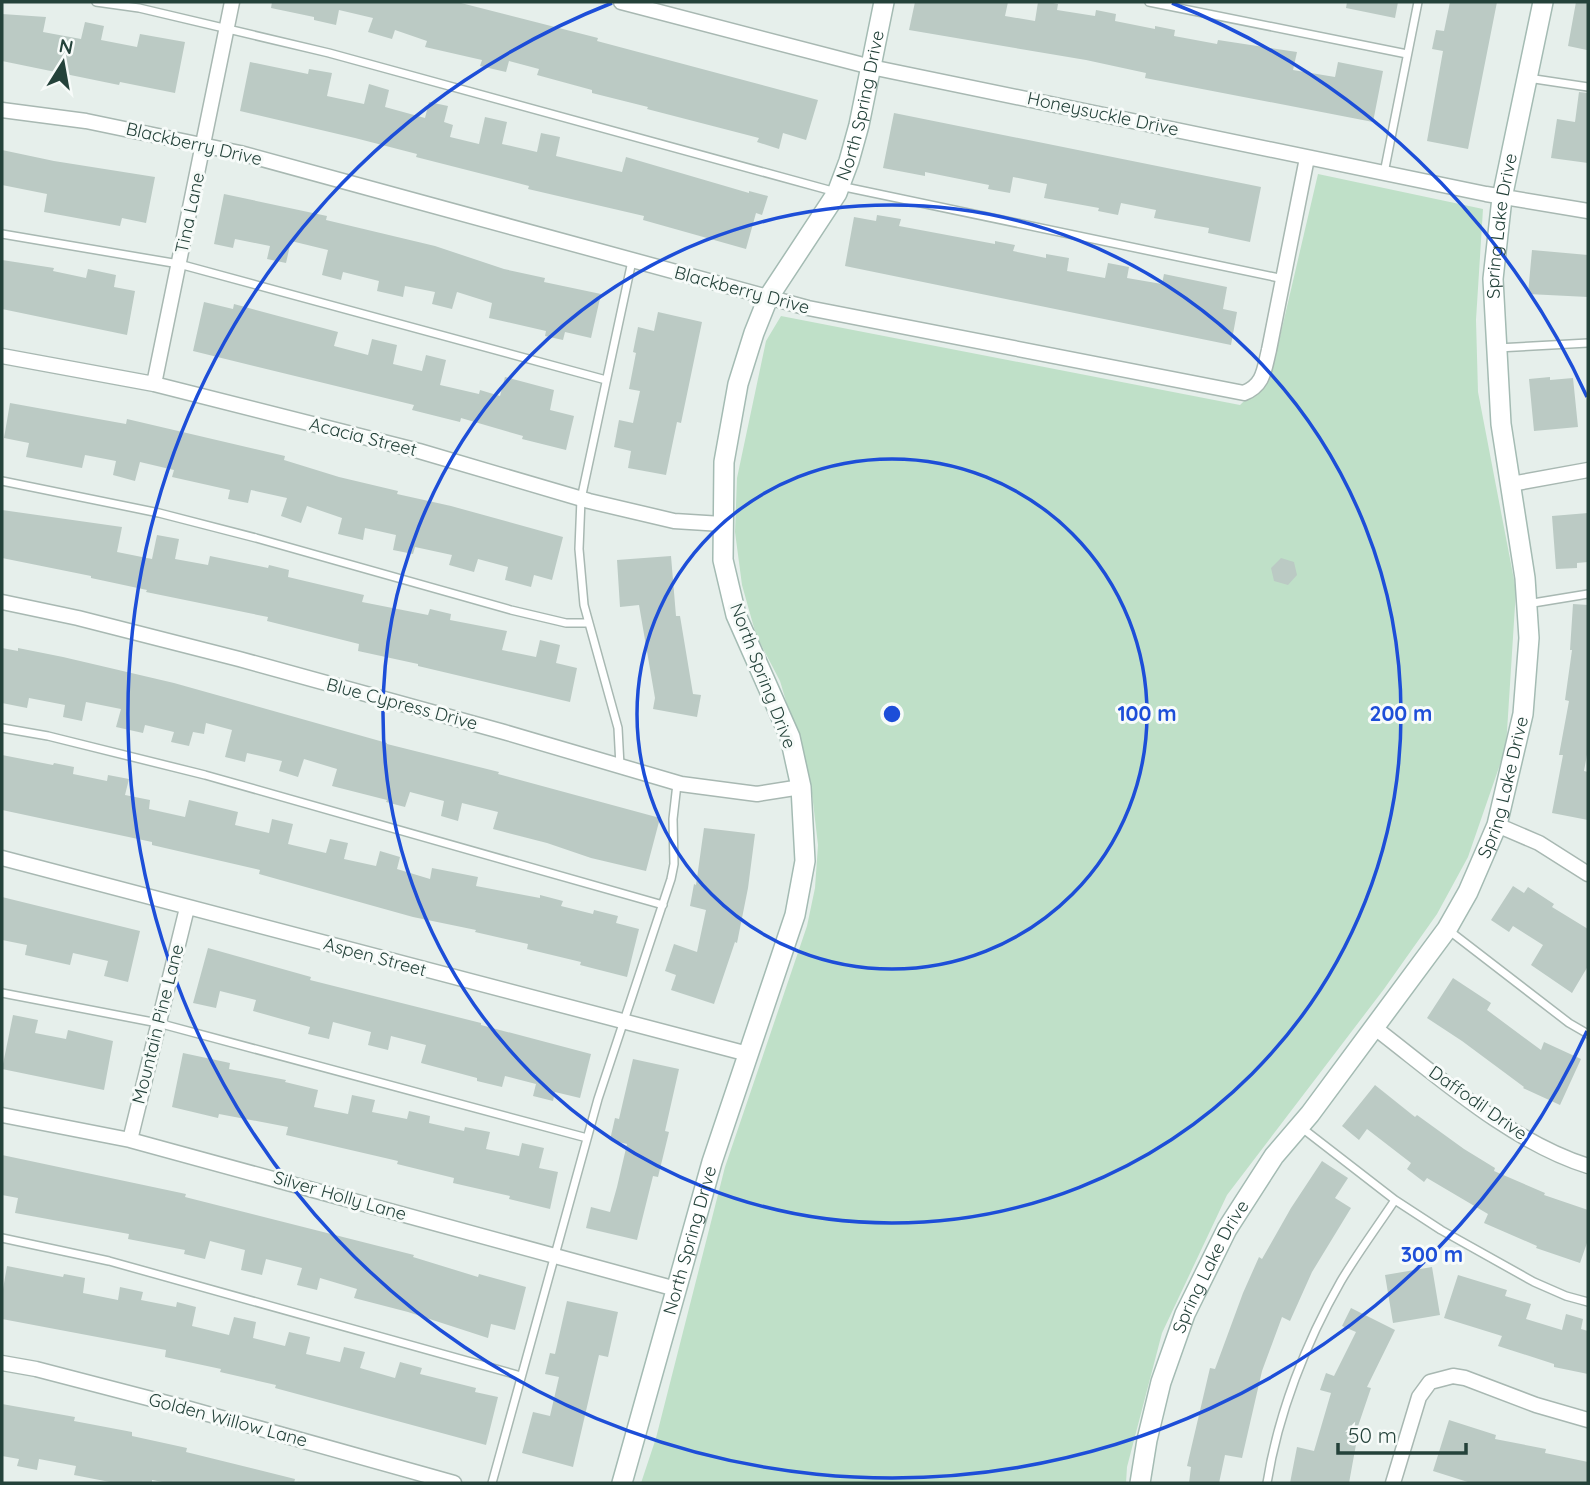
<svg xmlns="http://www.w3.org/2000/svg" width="1590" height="1485" font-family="Quicksand,sans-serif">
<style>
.green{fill:#bfe0c8}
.building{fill:#bbcac4}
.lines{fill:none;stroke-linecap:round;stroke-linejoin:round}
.lane-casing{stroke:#a8b8b2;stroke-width:10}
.street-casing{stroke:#a8b8b2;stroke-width:17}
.secondary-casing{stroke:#a4bbb3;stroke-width:22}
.lane{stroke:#fff;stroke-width:7}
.street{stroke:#fff;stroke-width:14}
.secondary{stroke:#fff;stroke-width:19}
.ring{fill:none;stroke:#1d4ed8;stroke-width:3.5}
.labels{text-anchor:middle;stroke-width:6;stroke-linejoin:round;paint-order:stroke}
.street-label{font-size:18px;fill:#24423a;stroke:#f7fbf9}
.centre{fill:#1d4ed8;stroke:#f7fbf9;stroke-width:3.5}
.ring-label{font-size:21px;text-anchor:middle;font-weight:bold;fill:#1d4ed8;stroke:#f7fbf9;stroke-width:6;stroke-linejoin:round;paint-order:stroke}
</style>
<rect width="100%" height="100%" fill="#e6efeb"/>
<path class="green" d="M1318,174l165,35 -7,111 2,72 38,198 -10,157 -38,110 -31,57 -53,75 -157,206 -65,138 -35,134 -1,16h-485l15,-45 69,-271 82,-241 8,-38 3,-43 -7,-60 -31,-104 -24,-46 -14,-50 -7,-53 2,-54 29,-137 15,-25 459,89 31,-30z"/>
<path class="building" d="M272,2h185l141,36 -1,3 221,59 -12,40 -23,-7 -4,16 -22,-7 2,-4 -112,-29 1,-2 -56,-14v-3l-55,-15 2,-6 -30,-8 -3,11 -26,-6 2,-6 -57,-13 2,-6 -32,-11 -3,9 -24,-7 5,-14 -34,-8 -3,15 -22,-5v-3l-43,-9z
M915,2h93l-3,14 30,5 3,-19h10l10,2 -1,6 38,6 1,-6 20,4 -1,7 40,8v-3l20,4 -1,6 43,8 1,-4 79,12 -4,18 42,7 3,-15 45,9 -10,51 -228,-44 1,-5 -60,-13 -177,-30z
M1347,2h51l-3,16 -49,-10z
M1450,2h47l-29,147 -41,-8 16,-90 -11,-2 4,-19 8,1z
M1576,2h12l-1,48 -19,-4z
M2,14l44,3 -3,15 38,7 4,-17 19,4 -3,14 36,7 3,-13 45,8 -10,51 -55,-11 -1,3 -117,-24z
M250,62l58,12 1,-5 23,4 -5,23 37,8 5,-20 20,6 -4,17 40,11 4,-16 19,4 -4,16 9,3 -3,12 29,7 6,-27 22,5 -5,22 35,8 4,-19 19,4 -4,19 66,16 4,-15 123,36v-2l19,5 -6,19 -6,-2 -10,36 -103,-29 1,-4 -116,-27 1,-3 -113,-29 1,-3 -62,-16 -115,-27z
M1579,92l9,1v70l-37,-5 6,-39 18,3z
M894,113l367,74 -11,55 -42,-9 1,-5 -55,-10 2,-8 -35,-7 -3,12 -20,-4 1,-3 -55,-10 3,-14 -34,-7 -3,16 -22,-4 1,-4 -64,-13v4l-42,-8z
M2,150l52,11 101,16 -9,46 -24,-5 -2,8 -76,-14 3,-18 -45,-9z
M224,194l103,22 -1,4 109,26 69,23 41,9 -1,4 57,12 -10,44 -26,-6 -2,8 -18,-4 1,-5 -57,-13 3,-15 -35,-11 -5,17 -20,-5 3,-12 -30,-6 -2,11 -26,-6 2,-10 -36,-9 -2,8 -19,-5 6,-25 -37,-9 -5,22 -19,-4 3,-13 -35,-7 -2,9 -19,-4z
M877,215l24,4 -2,7 96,18v-3l20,4 -2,6 33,7v-4l23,4 -2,13 38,7 3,-15 21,4 -2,11 35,6 2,-10 63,13 -4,22 14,3 -6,33 -386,-79 9,-49 22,4z
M1532,250l56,5v42l-60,-3z
M2,260l52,8 -1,3 33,7 2,-9 28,6 -2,12 21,4 -8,44 -125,-26z
M204,302l29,7 1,-5 104,28 -4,14 34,9 4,-16 25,6 -4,19 29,7 4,-16 20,5 -6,25 39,9 1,-4 20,6 5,-19 49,13 -4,20 24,6 -8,34 -44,-11 1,-3 -62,-18 -1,4 -48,-12 2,-5 -221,-54z
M658,312l44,10 -21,101 -4,-1 -11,53 -38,-7 3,-17 -17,-4 5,-27 14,3 7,-32 -11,-2 7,-36 -3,-1 5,-25 16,4z
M1550,377v3l23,-2 5,49 -44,4 -5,-52z
M10,403l116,21 1,-5 158,37 -1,4 55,17 59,14 -1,3 54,12 112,31 -11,43 -18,-5 -3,12 -26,-7 3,-13 -30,-8 -4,13 -25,-7 3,-10 -37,-8 -2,7 -20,-4 3,-15 -31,-7 -2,12 -25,-6 4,-16 -35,-12 -6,17 -20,-7 6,-18 -36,-8 -3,13 -20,-4 2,-9 -58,-13 2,-7 -34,-8 -5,19 -22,-6 3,-14 -31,-6 -3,13 -56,-11 3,-14 -25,-5z
M2,510l120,17 -5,25 35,7 5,-24 22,4 -4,20 33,6 2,-9 58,12 1,-3 20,5 -1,7 76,18 -2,7 66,13 2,-6 21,5 -1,6 57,11 -5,19 34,7 4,-17 20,5 -4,18 21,5 -7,34 -152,-36v-2l-60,-13 1,-7 -92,-23 1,-4 -122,-25 1,-2 -56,-12v-2l-89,-18z
M1588,513v49l-11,1v5l-21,1 -4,-53z
M671,556l5,60h4l13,78 8,1 -4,22 -44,-8 2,-11 -16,-93 -19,2 -3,-47z
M1281,558l13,4 3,13 -9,10 -14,-4 -3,-13z
M1573,604l15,1v144l-4,22 4,1v48l-36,-7 11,-58h-4l10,-54 -4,-1 7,-50h-2z
M2,648l16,3v-3l45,9 111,26 213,60v1l112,28 -1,2 162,44 -14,53 -55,-13 -44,-15 -54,-14 5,-17 -36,-9 -4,18 -17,-5 3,-15 -34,-9 -5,15 -19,-5 1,-2 -55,-14 5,-17 -33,-10 -6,18 -19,-6 3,-10 -35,-8 -2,9 -20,-5 7,-27 -26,-7 -2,11 -11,-2 -4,14 -18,-4 3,-10 -29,-7 -2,8 -27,-6 5,-18 -35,-7 -4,19 -19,-4 2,-12 -36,-7 -2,10 -25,-5z
M2,755l51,10 1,-2 20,4 -1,7 34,7 1,-6 21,4 -4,16 25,5 -1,9 36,8 4,-17 49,12 -3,13 34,8 3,-14 21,5 -5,20 38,9 4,-14 18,4 -4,16 32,7 4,-15 20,6 -3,12 33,10 2,-11 46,9 -2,9 64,12v-3l23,6 -2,5 32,8 1,-4 24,6 -2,7 23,6 -12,48 -47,-12 1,-3 -54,-13 1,-5 -53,-12 1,-2 -63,-13 -154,-43 1,-4 -108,-25v-3l-150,-32z
M704,828l51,6 -7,54 -11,55 -2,-1 -21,62 -43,-14 5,-15 -11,-4 9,-27 23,8 9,-42 -16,-4 4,-22 2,1z
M1513,886l11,7 4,-6 26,17 -2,3 36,22v37l-16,27 -41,-28 12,-20 -30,-19 -4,6 -18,-12z
M2,897l138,34 -12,51 -24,-6 4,-15 -35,-8 -3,12 -45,-10 2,-10 -25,-5z
M208,948l103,29 -1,3 171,43v2l110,29 -11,44 -25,-6 -2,9 -20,-5 3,-12 -31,-8 -3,11 -25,-6v-3l-56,-15 5,-18 -35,-9 -3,14 -20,-5 3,-13 -38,-10 -4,17 -21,-5 2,-7 -57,-16 3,-11 -36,-9 -4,17 -23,-5z
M1453,978l38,25 -4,7 54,40 3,-8 37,17 -21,46 -37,-17 1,-1 -62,-46 -35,-23z
M13,1015l25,5 -3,13 31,6 2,-9 45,11 -9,49 -102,-21z
M183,1053l47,10 -1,6 57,11 -1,2 33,8 -4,17 34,7 4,-19 23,5 -3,12 35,7 2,-8 21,5 -1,7 35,8 1,-4 25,5 -4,17 33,7 3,-13 22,5 -5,20 19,4 -8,37 -41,-10 1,-3 -57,-13 1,-5 -57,-14 1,-3 -112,-26 2,-8 -69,-13 -1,4 -46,-11z
M633,1059l46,10 -14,62 4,1 -11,45 -5,-1 -16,64 -51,-12 5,-21 19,5 7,-25 10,-43 -17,-4 5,-22 4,1z
M1375,1085l40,32 2,-2 47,34 31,19 -1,3 51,22 -1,2 44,15v30l-8,23 -44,-15 1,-2 -53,-23 4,-9 -61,-36 -3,4 -17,-13 4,-6 -44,-34 -8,11 -17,-14z
M2,1155l184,39 -1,3 229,58 -1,2 65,20 1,-3 47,13 -11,43 -24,-6 -3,14 -80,-26 -54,-14 3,-9 -37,-11 -3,12 -20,-5 5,-17 -36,-9 -4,16 -21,-5 4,-20 -35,-9 -5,18 -21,-5 1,-4 -57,-11 1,-5 -114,-21 3,-15 -16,-3z
M1322,1161l26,17 -13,20 16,10 -39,64 -22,49 -8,-4 -20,54 -20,87 -17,-3 -6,28h-30l2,-16 -4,-1 23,-98 5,1 28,-76 16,-36 3,2 29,-51z
M7,1266l56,11 1,-3 21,4 -2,15 35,7 2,-13 23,5 -2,8 35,7 1,-5 19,5 -4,19 37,9 5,-18 22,5 -3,16 32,8 4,-14 21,5 -4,17 34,8 4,-15 21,5 -5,16 35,10 5,-16 22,6 -2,6 56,14 -1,4 23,5 -12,48 -211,-57 1,-3 -56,-13 1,-3 -56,-12 1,-7 -164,-31v-24z
M1432,1267l8,48 -47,8 -8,-48z
M1458,1275l49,15 -2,6 26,8 -5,15 36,11 4,-16 17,5 -2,10 7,2v43l-34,-7v-3l-56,-18 4,-10 -58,-18z
M567,1301l51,11 -10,45 -9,-2 -26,112 -51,-14 11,-41 17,4 9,-39 -14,-3 5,-21 5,1z
M1351,1308l44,22 -28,57 4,1 -17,50 3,1 -8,44h-59l7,-36 17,4 17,-58 -11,-3 6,-17 8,3 22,-44 -14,-6z
M2,1404l73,13 -1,4 58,11v4l55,12 -1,4 109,27 -1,4h-126l-16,-3v3h-37l-41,-8 2,-9 -37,-7 -2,11 -20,-4 2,-7 -17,-3z
M1449,1420l47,15 -1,4 51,10 -1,4 43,9v21h-117l-38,-12z"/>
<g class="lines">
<defs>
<path id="lane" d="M96,2l43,6 190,45 507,139
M1149,2l258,52
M1528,78l60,9
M1384,173l34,-171
M840,186l444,93
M2,234l177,30 427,116
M1497,348l91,-5
M2,481l157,32 97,25 255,72 55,13h22
M1527,604l61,-10
M2,728l46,8 157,39 458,130
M620,766l-2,-38 -34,-123 -5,-56 2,-50 51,-238
M1447,929l122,94 19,11
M2,993l156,30 429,115
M1302,1128l93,72 46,30 93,52 32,14 22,6
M2,1238l107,23 412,115
M492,1483l106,-384 73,-220 3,-15 -1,-45 4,-35
M1267,1483c11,-69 39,-141 74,-202 16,-27 36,-54 54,-81"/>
<path id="street" d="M621,2l250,65 615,127 102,17
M2,110l84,11 154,32 568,155 436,85c20,-8 20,-23 25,-43l38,-192
M2,356l152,28 265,67 170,50 85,20 48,3
M154,384l78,-382
M1511,484l77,-14
M2,602l76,16 161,41 265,73 177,52 76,10 44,-7
M1497,825l42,18 49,31
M2,858l746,196
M1375,1028c64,49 136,114 213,138
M2,1115l128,25 546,149
M130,1140l57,-232
M2,1363l34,6 154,40 264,74
M1393,1483l26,-86 11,-15 23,-6 12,2 71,27 52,15"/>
<g id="secondary">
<path id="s1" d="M622,1483l90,-321 83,-247 10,-54 -4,-74 -11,-50 -54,-122 -13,-55 1,-98 14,-78 16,-51 14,-35 69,-105 12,-32 10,-36 25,-123"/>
<path id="s2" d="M1140,1483l7,-43 14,-58 24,-68 42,-85 47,-73 36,-42 137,-185 21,-37 29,-67 26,-111 6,-76 -4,-60 -24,-154 -8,-145 9,-81 41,-196"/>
</g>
</defs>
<use href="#lane" class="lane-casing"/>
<use href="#street" class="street-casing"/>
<use href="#secondary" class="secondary-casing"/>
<use href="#lane" class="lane"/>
<use href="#street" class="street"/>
<use href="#secondary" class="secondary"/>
</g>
<g class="ring">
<circle cx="892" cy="714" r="255"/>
<circle cx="892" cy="714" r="509"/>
<path d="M1587 1031A764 764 0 1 1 612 3M1172 3A764 764 0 0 1 1587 397"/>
</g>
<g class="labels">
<g class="street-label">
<text dy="6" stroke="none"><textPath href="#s1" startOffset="1449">North Spring Drive</textPath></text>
<text transform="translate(1103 114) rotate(12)" y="6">Honeysuckle Drive</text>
<text transform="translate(194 144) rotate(13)" y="6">Blackberry Drive</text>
<text transform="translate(190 213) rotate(-78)" y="6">Tina Lane</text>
<text dy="6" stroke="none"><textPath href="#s2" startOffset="1363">Spring Lake Drive</textPath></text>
<text transform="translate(742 290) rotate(15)" y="6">Blackberry Drive</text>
<text transform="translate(363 437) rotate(14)" y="6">Acacia Street</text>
<text transform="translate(763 676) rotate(69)" y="6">North Spring Drive</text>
<text transform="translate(402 704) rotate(15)" y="6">Blue Cypress Drive</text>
<text dy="6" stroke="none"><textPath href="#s2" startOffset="796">Spring Lake Drive</textPath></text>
<text transform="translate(375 957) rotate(15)" y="6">Aspen Street</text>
<text transform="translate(158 1024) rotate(-76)" y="6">Mountain Pine Lane</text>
<text transform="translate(1478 1103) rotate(35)" y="6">Daffodil Drive</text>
<text transform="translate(340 1196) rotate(16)" y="6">Silver Holly Lane</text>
<text dy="6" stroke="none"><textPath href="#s1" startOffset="252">North Spring Drive</textPath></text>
<text dy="6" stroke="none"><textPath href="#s2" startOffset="229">Spring Lake Drive</textPath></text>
<text transform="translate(228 1420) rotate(15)" y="6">Golden Willow Lane</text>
</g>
</g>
<circle cx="892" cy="714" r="10" class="centre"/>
<g class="ring-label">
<text x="1147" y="721">100 m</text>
<text x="1401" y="721">200 m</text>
<text x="1432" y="1262">300 m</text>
</g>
<rect width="1590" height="1485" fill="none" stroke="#24423a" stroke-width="7"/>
<g transform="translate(63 63) rotate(11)" stroke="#f7fbf9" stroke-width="5" paint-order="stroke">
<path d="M0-5L12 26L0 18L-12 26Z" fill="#24423a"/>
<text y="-10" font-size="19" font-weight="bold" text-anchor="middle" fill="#24423a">N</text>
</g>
<path d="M1338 1443v10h128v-10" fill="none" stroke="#24423a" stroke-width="3.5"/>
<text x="1348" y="1443" font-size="21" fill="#24423a" stroke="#f7fbf9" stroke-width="5" paint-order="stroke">50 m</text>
</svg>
